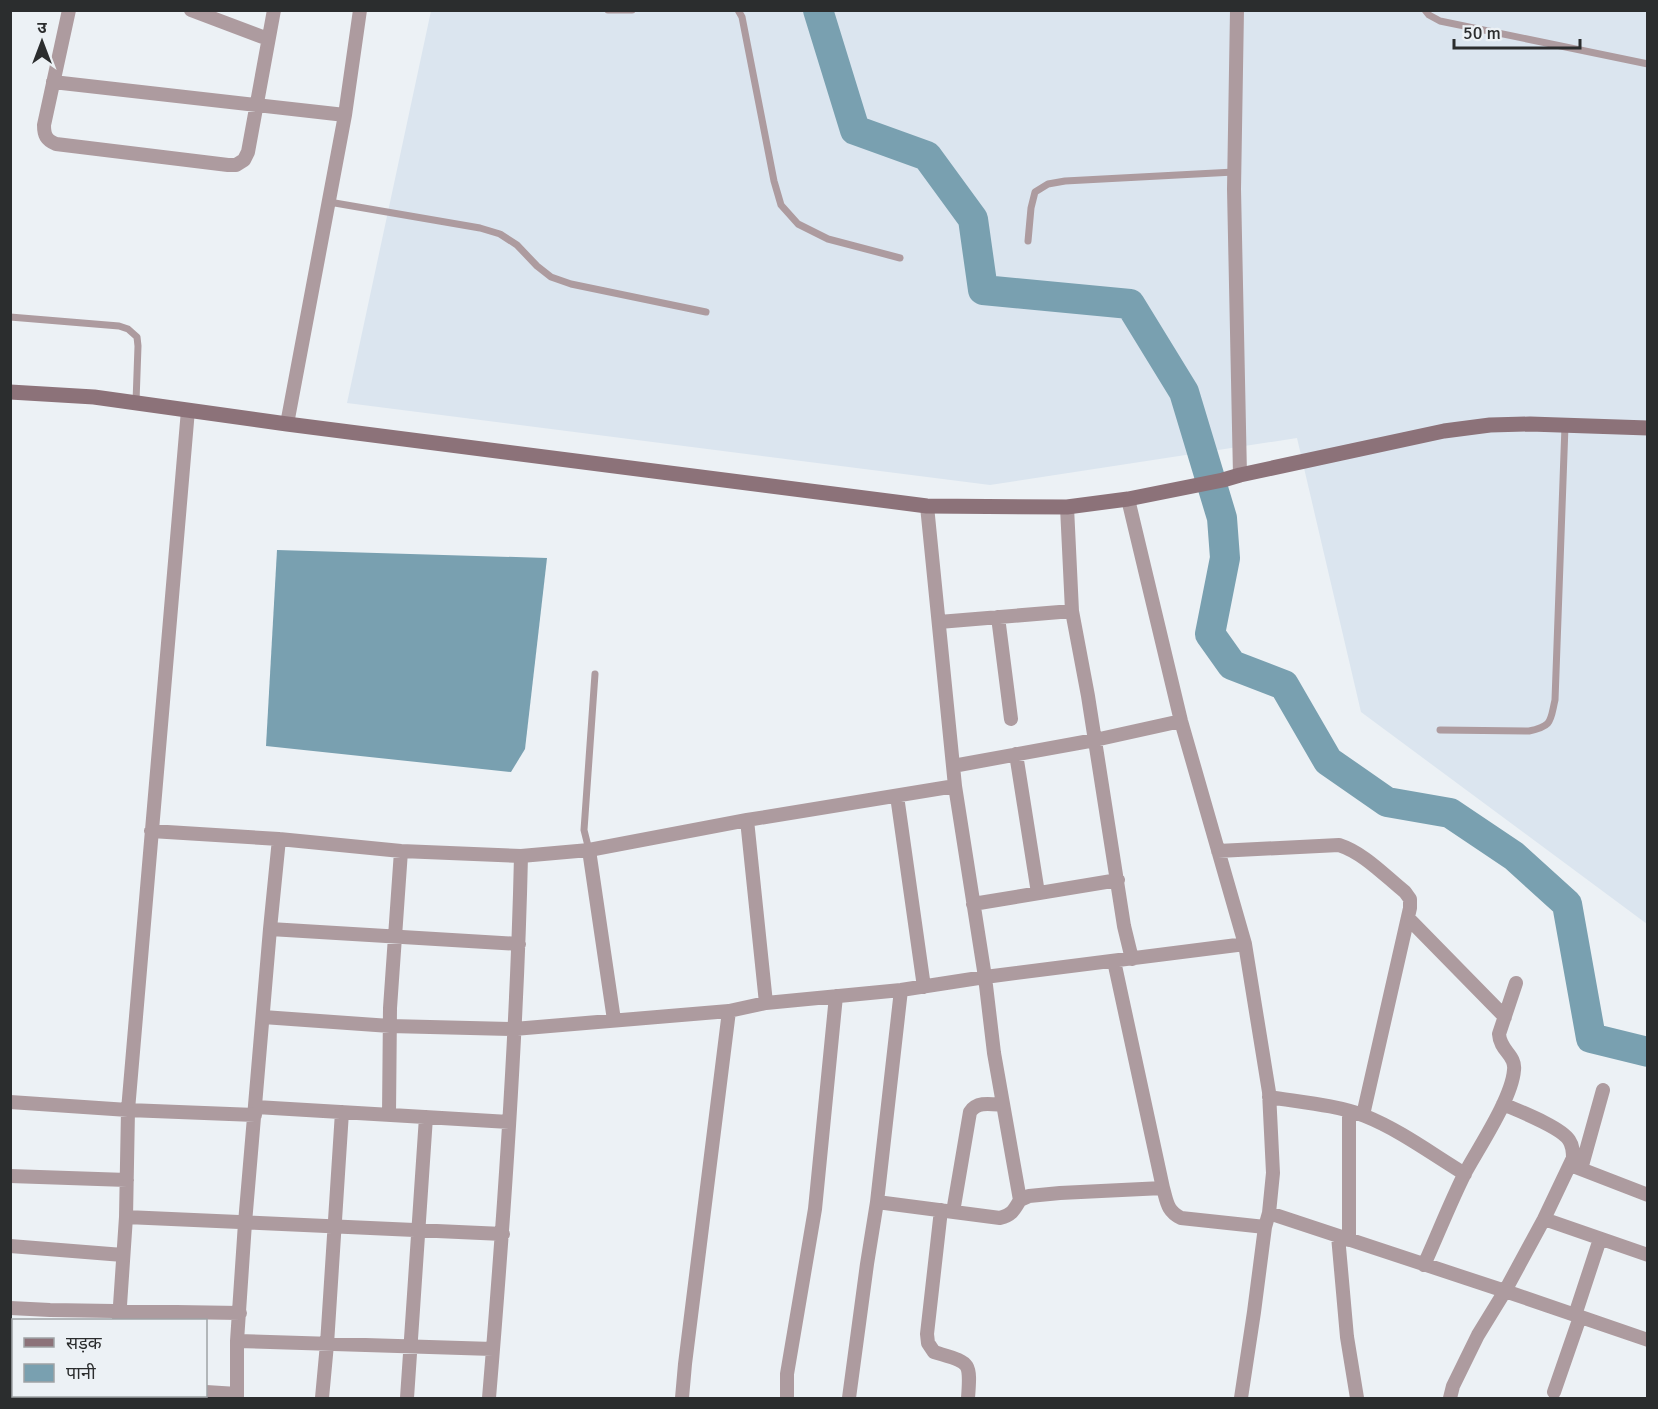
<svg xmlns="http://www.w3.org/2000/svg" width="1658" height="1409" font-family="Signika,'Noto Sans Devanagari',sans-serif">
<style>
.built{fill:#dbe5ef}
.water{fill:#79a0b0}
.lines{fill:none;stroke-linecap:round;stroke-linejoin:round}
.river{stroke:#79a0b0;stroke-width:30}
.service{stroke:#ad9b9f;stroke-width:7}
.minor{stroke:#ad9b9f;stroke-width:14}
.secondary{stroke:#8c7279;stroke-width:15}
</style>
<rect width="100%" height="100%" fill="#ecf1f5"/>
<path class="built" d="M431,11h1216v913l-286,-212 -64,-274 -307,47 -643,-82z"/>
<path class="water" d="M277,550l270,8 -22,191 -14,23 -245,-26z"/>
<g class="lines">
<path class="river" d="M818,10l37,120 72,26 46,63 10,71 147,14 54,88 38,126 3,40 -15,76 22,31 52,20 44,76 59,41 63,11 64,43 53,48 24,134 57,14"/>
<path class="service" d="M608,10h24
M738,10l4,7 32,164 7,24 17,19 30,15 72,19
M1425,10l4,5 11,6 208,43
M329,202l151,26 20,6 17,11 20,21 14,11 20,7 135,28
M1028,241l3,-33 4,-16 13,-8 17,-3 169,-9
M10,317l109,9 9,3 9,8 1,9 -2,56
M1440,730l89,1c24,-5 21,-10 26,-31l10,-274
M589,850l-5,-20 11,-156"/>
<path class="minor" d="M69,10l-25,115c0,10 2,15 12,19l172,21h8l8,-5 4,-8 26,-142
M191,10l77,29
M1237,10l-3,179 6,286
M53,82l292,33
M287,424l58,-309 15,-105
M1128,499l53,222 64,223 24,148 4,81 -4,40 -4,14 -11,85 -13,86
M927,506l28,280 30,191 9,76 26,147
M1067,507l5,104 16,85 36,230 8,33
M998,617l13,102
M939,622l133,-11
M1016,754l22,139
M953,766l142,-26 86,-19
M897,796l27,191
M747,820l19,183
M151,831l128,8 122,12 120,5 68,-6 158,-30 208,-34
M589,850l25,170
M1218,851l121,-6c25,8 46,31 66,47l5,7v9l-47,207
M973,904l145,-24
M1408,918l97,99
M270,929l249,15
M263,1017l127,9 124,3 215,-18 37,-8 135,-13 84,-13 260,-33
M1269,1097c30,5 68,8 96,19 35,14 67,38 100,58
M10,1102l118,8 127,5
M256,1107l253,15
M1349,1111v129
M389,1115l1,-107 11,-157
M1573,1166l75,29
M1581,1169l22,-79
M10,1176l117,4
M1163,1188c4,14 4,23 18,30l84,9
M877,1202l123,16c12,-3 14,-8 20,-18l9,-4 31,-3 103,-5 -49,-227
M941,1210l-14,124 1,9 6,9c36,11 37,8 34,46
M953,1212l17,-100c7,-11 21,-8 33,-7
M1269,1213l236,78 143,49
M126,1217l377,17
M1544,1219l104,36
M1338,1236l9,101 10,61
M10,1246l113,9
M1424,1265c14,-31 26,-62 41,-92 14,-26 47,-75 49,-103 2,-15 -14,-19 -15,-36l17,-51
M10,1308l40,2 190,3
M1575,1315l25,-76
M119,1320l7,-103 2,-107 60,-700
M237,1341l256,8
M10,1381h4
M206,1392l31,2
M1554,1392l26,-75
M23,1398v-2
M116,1398v-2
M237,1398v-57l8,-118 25,-294 9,-90
M322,1398l5,-54 15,-232
M407,1398l19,-281
M489,1398c15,-180 28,-361 32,-542
M682,1398l3,-34 44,-353
M787,1398v-24l28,-165 21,-213
M849,1398l18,-134 10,-62 24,-212
M1450,1398l3,-12 25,-51 27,-44 39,-72 29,-61c0,-6 0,-12 -4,-18 -8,-13 -50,-29 -66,-36"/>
<path class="secondary" d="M10,392l84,5 193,27 640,82 140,1 61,-8 95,-19 17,-5 204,-44 46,-6 40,-1 118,4"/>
</g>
<rect width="1658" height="1409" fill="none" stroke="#2b2d2e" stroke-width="24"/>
<rect x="12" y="1319" width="195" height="78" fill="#ecf1f5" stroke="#9fa3a5" stroke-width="1.5"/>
<rect x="24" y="1338" width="30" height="9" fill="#8c7279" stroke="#9fa3a5" stroke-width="1.5"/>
<text x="66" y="1349" font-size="18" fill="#2b2d2e">सड़क</text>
<rect x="24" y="1364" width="30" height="18" fill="#79a0b0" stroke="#9fa3a5" stroke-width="1.5"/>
<text x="66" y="1379" font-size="18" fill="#2b2d2e">पानी</text>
<g transform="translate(42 42)" stroke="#ecf1f5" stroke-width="4.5" paint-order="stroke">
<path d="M0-4.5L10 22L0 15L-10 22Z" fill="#2b2d2e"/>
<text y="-9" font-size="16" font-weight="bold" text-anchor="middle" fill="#2b2d2e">उ</text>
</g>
<path d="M1454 39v9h126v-9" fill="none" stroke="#2b2d2e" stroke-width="3"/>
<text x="1463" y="39" font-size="18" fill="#2b2d2e" stroke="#ecf1f5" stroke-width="4.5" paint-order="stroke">50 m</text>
</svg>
